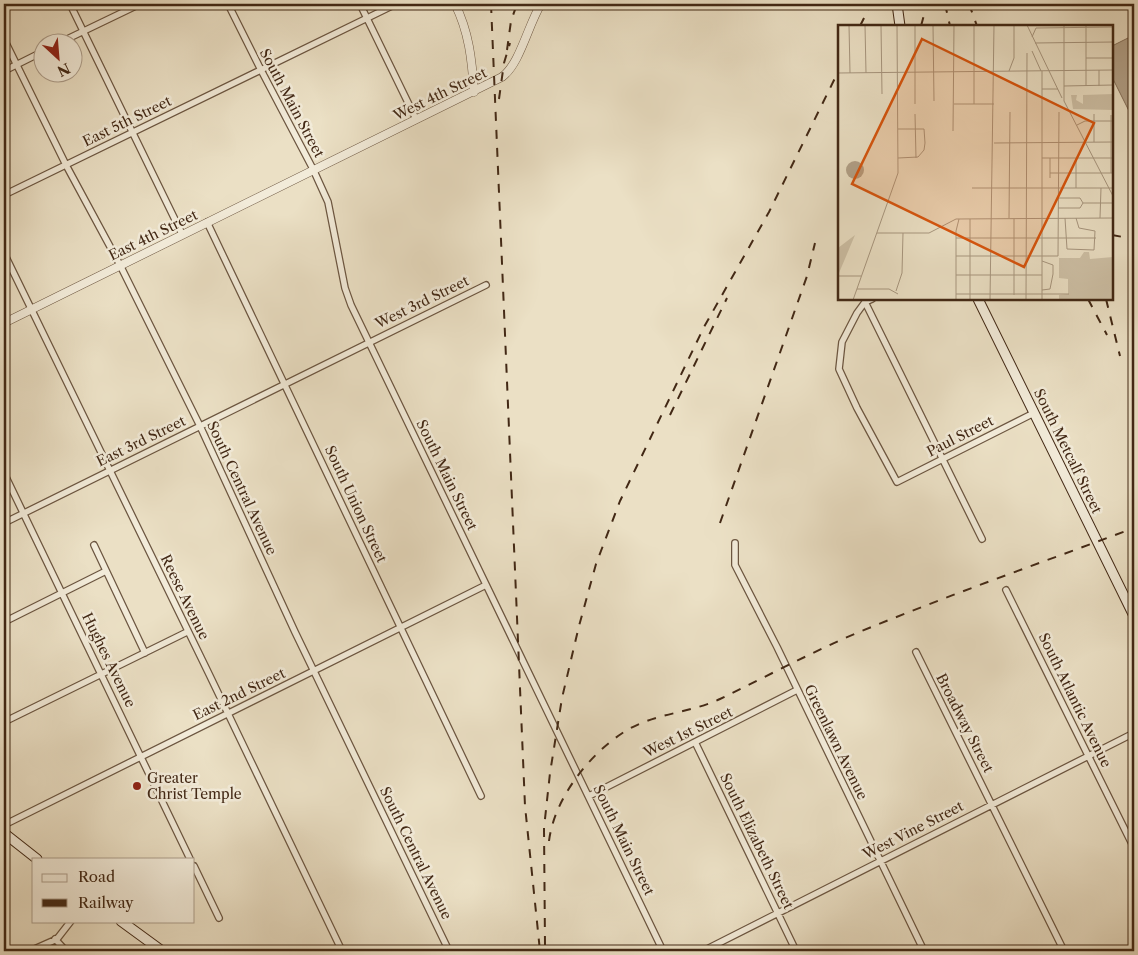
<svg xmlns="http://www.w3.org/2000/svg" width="1138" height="955" font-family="'Libre Caslon Text',serif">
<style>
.water{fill:#b2a189;stroke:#85715b}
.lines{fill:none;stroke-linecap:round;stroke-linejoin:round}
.minor-casing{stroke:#6c5641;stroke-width:8}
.tertiary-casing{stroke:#6c5641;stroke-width:9}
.secondary-casing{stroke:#422815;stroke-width:11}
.minor{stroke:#f2ebd9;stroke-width:5.5}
.tertiary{stroke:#f2ebd9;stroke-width:8}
.secondary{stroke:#f2ebd9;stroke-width:9}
.rail{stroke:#422815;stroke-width:2;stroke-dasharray:9 9;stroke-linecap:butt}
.poi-dot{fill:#8f2418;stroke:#f2ebd9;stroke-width:2}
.labels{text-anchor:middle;stroke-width:5;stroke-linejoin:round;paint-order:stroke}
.street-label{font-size:14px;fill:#422815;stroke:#f2ebd9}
.poi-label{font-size:14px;fill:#422815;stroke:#f2ebd9;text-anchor:start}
.inset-road{fill:none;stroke:#a7967f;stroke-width:1}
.view{fill:#d7540d;fill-opacity:0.15;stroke:#d7540d;stroke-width:2.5}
.inset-edge{fill:none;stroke:#422815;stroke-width:2.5}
</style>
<rect width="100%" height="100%" fill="#ebe0c5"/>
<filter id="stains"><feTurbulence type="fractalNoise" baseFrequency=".004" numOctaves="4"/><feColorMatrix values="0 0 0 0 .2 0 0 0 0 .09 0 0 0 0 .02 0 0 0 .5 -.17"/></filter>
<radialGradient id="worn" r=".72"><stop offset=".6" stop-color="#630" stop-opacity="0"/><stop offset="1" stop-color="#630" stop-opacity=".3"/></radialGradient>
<path class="water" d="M1134,35v86l-22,-44v-31z"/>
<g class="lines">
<defs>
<path id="minor" d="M70,4l112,230
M228,4l33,66 52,99 15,33 17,86 6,17 312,646
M360,4l56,115
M4,39l62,126 54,100 80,161 95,206 154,319
M61,42l79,-38
M4,71l38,-19
M4,195l392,-191
M207,222l274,574
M4,253l205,421 133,277
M872,299l-7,3 -8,11 -15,29 -3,27 18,39 40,74 137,-69
M865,302l117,237
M4,473l186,386
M4,523l482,-238
M735,543v22l42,82 147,304
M94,545l51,108
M1006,590l128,258
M4,622l102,-51
M916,652l148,299
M4,722l183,-90
M695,742l101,209
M589,796l208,-106
M4,825l482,-240
M194,866l25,52
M55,939l11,12
M30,951l27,-12 14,-18
M703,951l431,-218"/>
<path id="tertiary" d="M455,4c14,28 17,56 19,88
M4,323l498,-246c18,-13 26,-52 39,-73"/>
<path id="secondary" d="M897,4l3,22
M978,299l156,317
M4,833l33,26
M121,921l41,30"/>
</defs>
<use href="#minor" class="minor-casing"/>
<use href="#tertiary" class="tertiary-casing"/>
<use href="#secondary" class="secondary-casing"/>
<use href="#minor" class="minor"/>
<use href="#tertiary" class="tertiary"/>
<use href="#secondary" class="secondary"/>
<path class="rail" d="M491,4l34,802 15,145
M945,4l5,22
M969,4l8,22
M860,26l11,-22
M921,26l6,-22
M507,50l4,-29 6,-17
M499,99l5,-36 6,-20
M1112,235l22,4
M1088,299l19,36
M1106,299l14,57
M670,415l57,-117
M720,523l87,-247 8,-33
M549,841c5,-41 38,-84 72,-107 30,-21 67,-20 99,-35 41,-20 83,-42 125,-61 95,-40 193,-74 289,-110
M545,945l-1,-117 6,-55 12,-75 17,-72 17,-62 24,-63 84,-174 65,-115 70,-142"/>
</g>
<circle class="poi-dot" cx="137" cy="786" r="5"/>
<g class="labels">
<g class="street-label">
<text transform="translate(440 94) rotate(-26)" y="5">West 4th Street</text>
<text transform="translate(292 103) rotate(62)" y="5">South Main Street</text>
<text transform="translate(127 121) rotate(-26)" y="5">East 5th Street</text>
<text transform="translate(153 235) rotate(-26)" y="5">East 4th Street</text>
<text transform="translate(422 302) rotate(-26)" y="5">West 3rd Street</text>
<text transform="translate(960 436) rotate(-27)" y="5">Paul Street</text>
<text transform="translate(141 441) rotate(-26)" y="5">East 3rd Street</text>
<text transform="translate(1068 451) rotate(64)" y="5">South Metcalf Street</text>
<text transform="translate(447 475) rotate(64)" y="5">South Main Street</text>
<text transform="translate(242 488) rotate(65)" y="5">South Central Avenue</text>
<text transform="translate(356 504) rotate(65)" y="5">South Union Street</text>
<text transform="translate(185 597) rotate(64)" y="5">Reese Avenue</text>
<text transform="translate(109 660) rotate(64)" y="5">Hughes Avenue</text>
<text transform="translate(239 694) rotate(-26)" y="5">East 2nd Street</text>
<text transform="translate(1075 700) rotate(64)" y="5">South Atlantic Avenue</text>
<text transform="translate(965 723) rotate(63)" y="5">Broadway Street</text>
<text transform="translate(688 732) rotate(-26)" y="5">West 1st Street</text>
<text transform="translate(836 742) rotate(64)" y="5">Greenlawn Avenue</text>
<text transform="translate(913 830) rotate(-27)" y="5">West Vine Street</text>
<text transform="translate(624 840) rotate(64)" y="5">South Main Street</text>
<text transform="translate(757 841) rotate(64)" y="5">South Elizabeth Street</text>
<text transform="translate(416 853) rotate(64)" y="5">South Central Avenue</text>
</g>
<g class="poi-label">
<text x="147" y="783">Greater<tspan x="147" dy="16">Christ Temple</tspan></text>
</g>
</g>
<g transform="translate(838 25)">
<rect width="275" height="275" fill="#ebe0c5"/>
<path d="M275,69v16l-40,-1 -2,-14h6l-1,5 7,4v-9zM17,210l-16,38 -1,1v-26zM246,227h5l1,7 23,-2 -1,43h-53v-5l9,-1v-15l-9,-1v-20h21z" fill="#cec1a7"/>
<path d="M8 145a9 9 0 1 1 18 0a9 9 0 1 1-18 0Z" fill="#b2a189"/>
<path class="inset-road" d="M11,0l1,48M27,0l1,48M43,0l1,69M77,0v79M95,0l1,76M189,0l35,73M226,0v76l49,95M194,12l4,-9 77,-1M197,18l78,-1M194,26l9,20M248,33h27M171,46l5,-13v-33M0,48l275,-3M226,61l49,-1M248,61v-60M261,61v-16M204,64h16M116,79h40M136,79v-79M77,89l1,44M256,89v28M239,100l8,-4h28M60,104h26l1,14 -1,7 -6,7 -20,1M115,106l1,-106M156,118l119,-1M204,133h71M212,148h63M273,148v-58M212,153v-20M134,163h141M238,163v-30M220,173h22l3,5M245,178h30M220,183h22l3,-5M171,193l1,-106M227,193l2,31 27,1 1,-19 -16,-3 -3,-10M262,193l1,-30M132,194v81M176,194v76M39,208h52l27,-14 157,-1M118,213h140M118,231h102l1,-144M204,236l11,4v9l-3,15 -8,1M118,250h86M0,251h23M19,264h32l9,5M58,266l6,-18 1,-40M118,269h113M15,275l45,-127 -1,-148M118,275v-69l3,-12M152,275l4,-275M188,275l1,-247M204,275v-229"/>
<path class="view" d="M84,14l172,84 -70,144 -172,-83z"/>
<rect width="275" height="275" class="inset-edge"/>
</g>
<rect width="1138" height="955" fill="none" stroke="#ebe0c5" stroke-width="20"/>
<rect x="5" y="5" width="1128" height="945" fill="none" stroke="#422815" stroke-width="2.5"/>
<rect x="10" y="10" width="1118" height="935" fill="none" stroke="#422815"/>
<rect x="32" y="858" width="162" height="65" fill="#f2ebd9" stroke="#ac9d8b"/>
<rect x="42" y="874" width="25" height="8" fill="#f2ebd9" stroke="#ac9d8b"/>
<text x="78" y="882" font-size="15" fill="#422815">Road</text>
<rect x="42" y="899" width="25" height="8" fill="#422815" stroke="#ac9d8b"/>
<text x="78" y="908" font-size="15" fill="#422815">Railway</text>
<g transform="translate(58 58) rotate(154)"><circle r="24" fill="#f2ebd9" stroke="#ac9d8b"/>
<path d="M0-4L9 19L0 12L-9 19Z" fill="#8f2418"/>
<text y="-8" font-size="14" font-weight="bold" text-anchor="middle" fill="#422815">N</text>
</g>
<rect width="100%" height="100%" filter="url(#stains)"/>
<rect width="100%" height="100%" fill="url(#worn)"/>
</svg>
